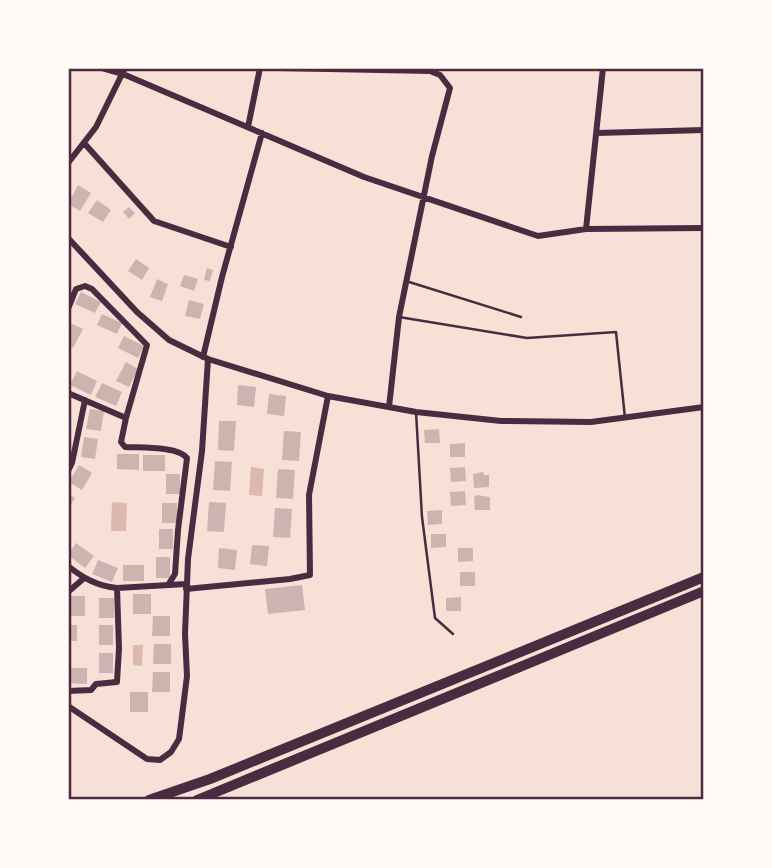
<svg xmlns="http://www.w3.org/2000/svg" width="772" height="868" font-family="Montserrat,sans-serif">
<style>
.water{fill:#dcb8b0}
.building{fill:#ccb4b1}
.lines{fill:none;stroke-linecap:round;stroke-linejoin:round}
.service{stroke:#4a2c40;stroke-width:2.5}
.minor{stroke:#4a2c40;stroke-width:6}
.trunk{stroke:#4a2c40;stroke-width:10}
.neatline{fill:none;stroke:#4a2c40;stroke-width:2.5}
</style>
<rect width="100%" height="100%" fill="#f7e1d7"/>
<path class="water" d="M251,467l13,2 -2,27 -13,-1z
M112,502l15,1 -1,28h-15z
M133,645h10l-1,21 -9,-1z"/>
<path class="building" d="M78,185l13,8 -11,18 -12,-7z
M97,200l14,10 -8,12 -15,-9z
M129,207l6,6 -6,6 -6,-7z
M136,259l13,9 -7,12 -14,-9z
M207,268l6,2 -3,11 -6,-1z
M184,275l14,4 -4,12 -14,-5z
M157,279l11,5 -6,17 -12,-4z
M81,292l20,10 -6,11 -20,-9z
M189,300l15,4 -4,15 -15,-3z
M102,314l20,9 -5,11 -20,-9z
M68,322l15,7 -10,19 -5,-3z
M124,336l20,10 -6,12 -20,-10z
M126,362l12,7 -9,18 -13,-6z
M77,371l20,10 -6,14 -21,-10z
M102,383l20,9 -6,14 -21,-9z
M238,385l18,2 -2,20 -17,-2z
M269,394l17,2 -2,20 -17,-2z
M90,409l14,2 -3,20 -15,-2z
M219,421h17l-2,30 -16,-1z
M439,429l1,14h-15l-1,-13z
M284,431l17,1 -2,29 -17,-1z
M84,437l14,2 -3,20 -14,-2z
M465,443v14h-15v-13z
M117,454h22v16l-22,-1z
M143,455h22v16h-22z
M215,461l17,1 -2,29 -17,-1z
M79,465l13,8 -10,17 -13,-8z
M465,467l1,14 -15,1 -1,-14z
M278,469l17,1 -2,29 -17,-1z
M483,472l1,3h5v12l-15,1 -1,-14z
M166,474h14v20h-14z
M465,491l1,14 -15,1 -1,-14z
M68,494l7,4 -7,11z
M477,495l13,2v13h-15l-1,-13z
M209,502l17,1 -2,29 -17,-1z
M162,503h15v20h-15z
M275,508l17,1 -2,29 -17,-1z
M442,510v14l-14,1 -1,-14z
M159,529h14v20h-14z
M431,534h15v13l-15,1z
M76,543l18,13 -9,12 -17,-13z
M252,545l17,1 -2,20 -17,-2z
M219,548l18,2 -2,20 -17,-2z
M458,548h15v13l-15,1z
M156,557h14v21h-14z
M98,560l20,8 -6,14 -20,-8z
M123,565h21v16h-21z
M460,572h15v14h-15z
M302,585l3,25 -37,4 -3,-25z
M133,594h18v20h-18z
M71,596h14v20h-14z
M461,597v14h-15v-13z
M99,598h15v20h-15z
M153,616h17v20h-18z
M68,625h9v16h-9z
M99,625h14v20h-14z
M154,644h17v20h-18z
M99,653h14v20h-14z
M68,668h19v16l-19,-1z
M153,672h17v20h-18z
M130,692h18v20h-18z"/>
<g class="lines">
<path class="service" d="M406,281l115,36
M399,317l128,21 89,-6 9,86
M416,412l6,105 13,101 18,16
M68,435l1,-4"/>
<path class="minor" d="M102,68l21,6 241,103 174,59 48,-7 118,-1
M277,68l153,3 10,4 10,13 -18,68 -33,161 -10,90
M248,127l12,-59
M597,133l107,-3
M84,143l70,78 77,26
M68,163l28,-36 29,-59
M586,229l17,-161
M68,238l69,74 32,28 39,19 120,37 88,16 85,9 90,1 113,-15
M68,309l8,-20 9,-3 7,3 55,56 -21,73
M203,357l19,-80 40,-144
M68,393l58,25 -5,24 4,5c16,1 53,-1 62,11l-9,72 -3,44 -7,11
M68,471l4,-8 13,-63
M68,566c15,12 29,20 49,22l69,-4
M186,589l104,-10 20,-4 -1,-80 19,-99
M68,592l15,-13
M68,691l23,-1 5,-6 21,-2 2,-34 -2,-60
M68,706l79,53 13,1 11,-8 8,-13 4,-31 4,-32 -2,-42 3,-75 14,-108 6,-92"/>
<path class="trunk" d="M149,800l61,-21 494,-202
M197,800l507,-209"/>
</g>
<rect width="772" height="868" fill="none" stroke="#fffaf5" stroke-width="140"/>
<rect x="70" y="70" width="632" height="728" class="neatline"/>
</svg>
